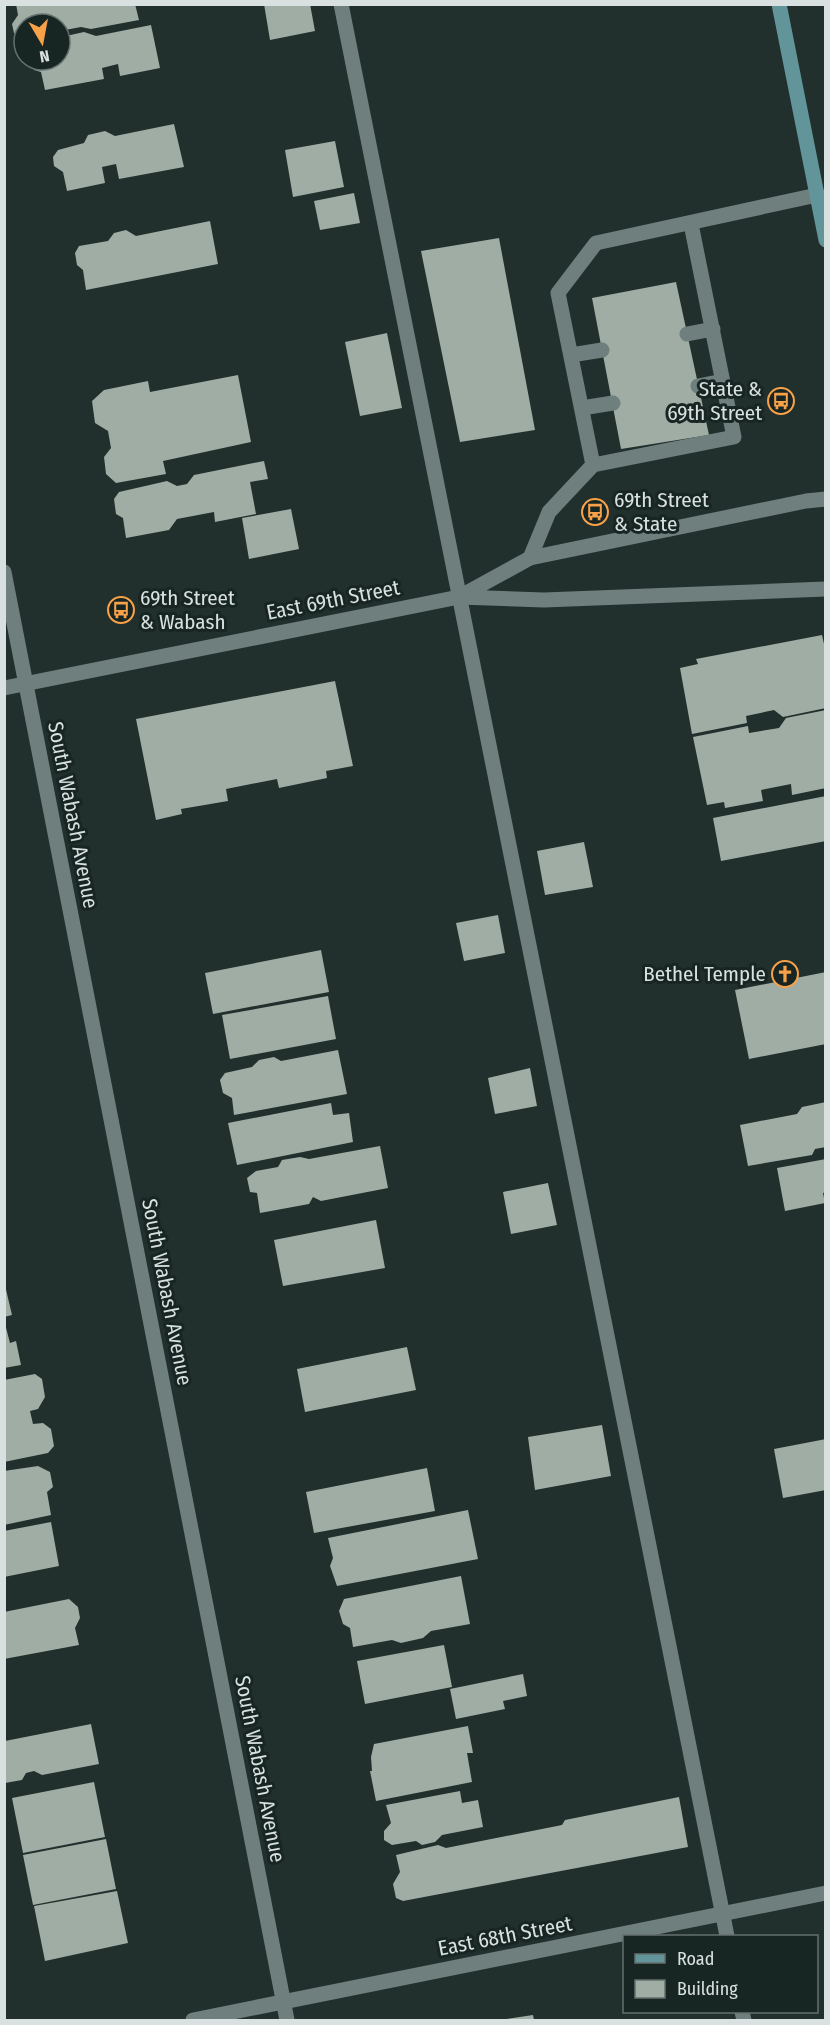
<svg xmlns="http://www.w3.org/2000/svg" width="830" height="2025" font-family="'Fira Sans Condensed',sans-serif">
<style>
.building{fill:#9fada5}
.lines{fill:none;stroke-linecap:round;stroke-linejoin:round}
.service{stroke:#6f7f7d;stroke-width:15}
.minor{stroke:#6f7f7d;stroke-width:15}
.tertiary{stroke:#6f7f7d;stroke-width:15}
.secondary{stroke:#62959a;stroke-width:15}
.labels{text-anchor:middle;stroke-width:6;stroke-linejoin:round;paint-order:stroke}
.poi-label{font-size:21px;fill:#d8e1df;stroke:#172523;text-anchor:end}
.street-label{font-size:21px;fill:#d8e1df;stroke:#172523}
</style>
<rect width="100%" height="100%" fill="#212f2d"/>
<path class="building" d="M16,4h119l4,16 -48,9 -10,-2 -21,4v-7h-36v15l-10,-6 -2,-9 6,-9z
M264,4h46l5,27 -45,9z
M151,25l9,43 -40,8 -2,-12 -16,4 2,11 -59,11 -4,-18 -7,-2 -1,-10h27v-17l6,-7 18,-4 12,4z
M174,124l10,43 -65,12 -3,-15 -14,3 3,16 -38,8 -4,-19 -9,-6 -1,-9 5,-7 26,-7 4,-8 17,-4 10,5z
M335,141l9,46 -51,10 -8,-47z
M354,193l6,30 -40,7 -6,-29z
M210,221l8,43 -132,26 -3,-20 -6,-5 -2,-12 4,-7 29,-5 6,-8 12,-3 10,6z
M499,238l36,192 -75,12 -39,-191z
M676,282l33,153 -88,14 -29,-151z
M387,333l15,75 -42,8 -15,-74z
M238,375l13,67 -88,19 3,13 -50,9 -10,-9 -2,-17 7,-9 -3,-17 -13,-8 -3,-22 12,-11 44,-9 2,11z
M264,461l4,18 -18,3 6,32 -41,8 -1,-10 -37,7 -8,11 -43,8 -3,-20 -7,-4 -2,-15 5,-7 48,-11 10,5 10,-2 7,-9z
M291,509l8,40 -50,10 -7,-41z
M822,635l4,18v55l-43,9 -9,-7 -28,6 1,7 -55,11 -12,-66 18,-4 -2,-5z
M335,681l18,85 -27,5 1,7 -48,10 -2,-9 -51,10 2,12 -47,8 1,5 -26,6 -20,-101z
M826,710v78l-34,7 -1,-11 -30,6 2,11 -38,7 -1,-6 -17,3 -14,-68 55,-11 1,7 30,-5 7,-10z
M826,796v45l-105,20 -8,-43z
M584,842l9,45 -48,8 -8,-44z
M498,915l7,38 -41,8 -8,-38z
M321,950l8,42 -116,22 -8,-41z
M826,972v72l-77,15 -14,-69z
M328,996l8,43 -106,20 -8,-44z
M338,1050l9,44 -113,21 -2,-17 -9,-5 -3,-13 5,-7 27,-6 7,-7 15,-3 7,4z
M530,1068l7,38 -42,8 -7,-36z
M826,1102v45l-11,2 -3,6 -64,11 -8,-41 57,-11 5,-7z
M331,1103l2,12 16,-2 4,29 -116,23 -9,-42z
M380,1146l8,42 -67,13 -8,-4 -4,7 -49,9 -3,-20 -7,-1 -3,-14 9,-7 22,-4 4,-7 18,-3 9,2z
M826,1159v33l-3,1 2,10 -40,8 -8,-43z
M548,1183l9,42 -46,9 -8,-42z
M376,1220l9,48 -102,18 -9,-46z
M4,1281l8,34 -8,2z
M4,1320l6,23 6,-2 5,24 -17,3z
M407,1347l9,43 -111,22 -8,-43z
M35,1374l7,5 3,18 -7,12 -8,2 3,13 10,-1 8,6 3,17 -6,7 -44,9v-82z
M602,1425l9,51 -76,14 -7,-53z
M826,1439v51l-43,8 -9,-49z
M38,1466l12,6 3,15 -6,5 4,23 -47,10v-54z
M427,1468l8,43 -121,22 -8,-41z
M468,1510l10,49 -141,27 -7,-20 3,-8 -5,-20z
M51,1522l8,44 -55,11v-46z
M461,1576l9,48 -39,7 -8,7 -22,5 -9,-3 -39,7 -3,-19 -7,-4 -4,-13 5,-12z
M69,1599l9,8 2,11 -5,10 4,17 -75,14v-47z
M444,1645l8,42 -87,17 -8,-43z
M523,1674l4,22 -24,5 2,8 -49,10 -6,-30z
M91,1724l8,40 -57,11 -8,-4 -8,2 -4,7 -17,3v-42z
M468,1726l5,27h-6l5,29 -96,19 -6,-30h2l-1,-14 3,-13z
M94,1782l11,55 -82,16 -11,-55z
M460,1791l2,12 16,-3 5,27 -41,8 -7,7 -13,3 -6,-4 -24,4 -8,-5v-9l7,-8 -5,-18z
M679,1797l9,50 -285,54 -7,-3 -3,-14 7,-12 -4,-17 42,-10 8,3 116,-23 3,-5z
M106,1839l10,50 -83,16 -10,-50z
M117,1891l11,52 -83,18 -11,-55z
M533,2015l1,5h-28v-1z"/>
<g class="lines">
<path class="service" d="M341,4l386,1932
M691,224l43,213 -141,28 -35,-172 38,-50 221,-48 9,4
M687,334l26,-5
M571,355l31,-5
M698,386l25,-5
M582,408l31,-5
M530,558l19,-46 44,-47
M742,2012l2,8"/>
<path class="minor" d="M4,572l283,1448
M193,2020l633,-127"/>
<path class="tertiary" d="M459,597l71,-39 276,-57 20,-2
M4,688l455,-91 85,3 282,-11"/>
<path class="secondary" d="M779,4l47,236"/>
</g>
<defs>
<symbol id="bus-ring" viewBox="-11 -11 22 22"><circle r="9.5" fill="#172523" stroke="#f7a149" stroke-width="1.5"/><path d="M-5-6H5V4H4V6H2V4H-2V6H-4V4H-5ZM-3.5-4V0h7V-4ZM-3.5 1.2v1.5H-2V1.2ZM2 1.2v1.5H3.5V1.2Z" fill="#f7a149"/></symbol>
<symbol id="church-ring" viewBox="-11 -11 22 22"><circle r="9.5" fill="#172523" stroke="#f7a149" stroke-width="1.5"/><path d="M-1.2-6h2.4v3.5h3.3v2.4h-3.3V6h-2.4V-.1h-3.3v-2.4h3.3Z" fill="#f7a149"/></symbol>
</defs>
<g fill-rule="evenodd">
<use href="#bus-ring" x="766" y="386" width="30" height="30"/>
<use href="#bus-ring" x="580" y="497" width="30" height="30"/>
<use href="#bus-ring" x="106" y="595" width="30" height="30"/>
<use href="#church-ring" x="770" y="959" width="30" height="30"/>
</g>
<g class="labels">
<g class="poi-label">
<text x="762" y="396">State &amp;<tspan x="762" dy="24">69th Street</tspan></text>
<text x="614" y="507" text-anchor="start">69th Street<tspan x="614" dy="24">&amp; State</tspan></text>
<text x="140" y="605" text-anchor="start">69th Street<tspan x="140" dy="24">&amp; Wabash</tspan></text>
<text x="766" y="981">Bethel Temple</text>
</g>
<g class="street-label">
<text transform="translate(333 600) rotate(-11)" y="7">East 69th Street</text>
<text transform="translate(73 815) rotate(79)" y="7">South Wabash Avenue</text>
<text transform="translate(167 1292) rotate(79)" y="7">South Wabash Avenue</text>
<text transform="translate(260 1769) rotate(79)" y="7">South Wabash Avenue</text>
<text transform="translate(505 1936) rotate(-11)" y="7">East 68th Street</text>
</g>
</g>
<rect width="830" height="2025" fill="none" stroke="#d8e1df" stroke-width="12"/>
<rect x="623" y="1935" width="195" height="78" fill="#172523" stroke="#64706e" stroke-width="1.5"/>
<rect x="635" y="1954" width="30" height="9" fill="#62959a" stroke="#64706e" stroke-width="1.5"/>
<text x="677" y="1965" font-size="18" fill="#d8e1df">Road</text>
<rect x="635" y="1980" width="30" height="18" fill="#9fada5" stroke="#64706e" stroke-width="1.5"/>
<text x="677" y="1995" font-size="18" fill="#d8e1df">Building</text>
<g transform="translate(42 42) rotate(170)"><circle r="28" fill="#172523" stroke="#64706e" stroke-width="1.5"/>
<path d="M0-4.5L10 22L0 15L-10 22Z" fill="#f7a149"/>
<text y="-9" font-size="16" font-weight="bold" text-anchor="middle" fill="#d8e1df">N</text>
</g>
</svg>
